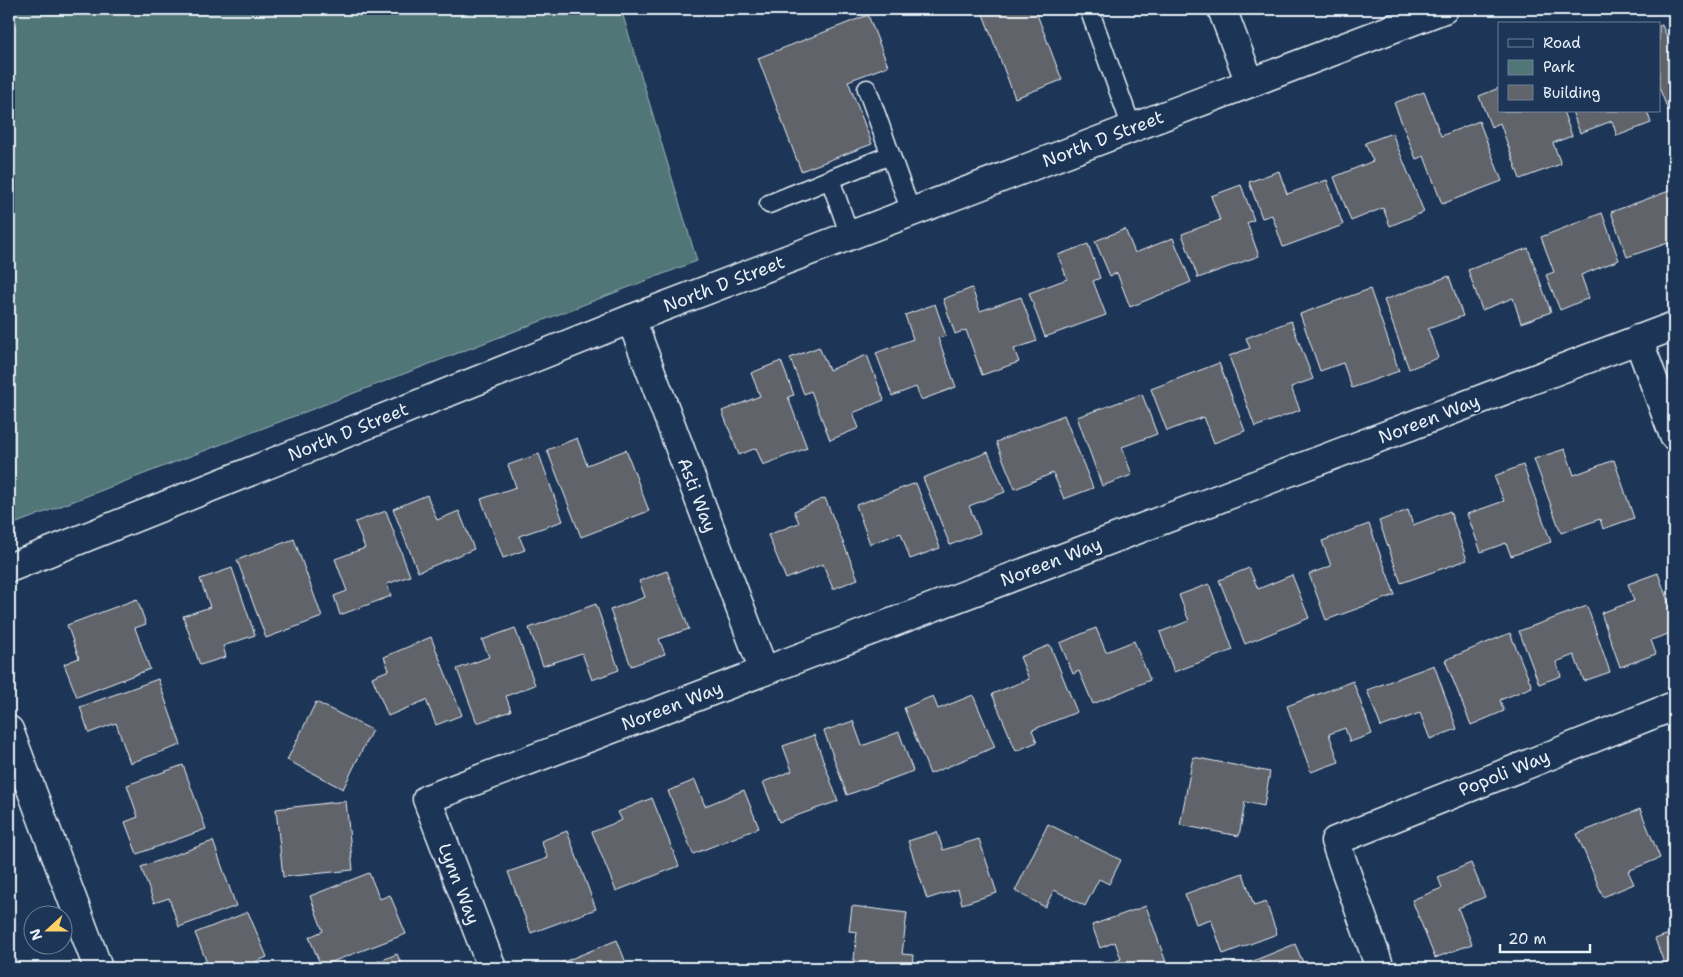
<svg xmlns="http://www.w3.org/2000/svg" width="1683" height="977" font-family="'Shantell Sans',sans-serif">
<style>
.green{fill:#517678;stroke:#9cb4b8}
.building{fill:#61646b;stroke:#e8f1f8}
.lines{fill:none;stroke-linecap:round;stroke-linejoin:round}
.lane-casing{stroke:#e8f1f8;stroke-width:21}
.street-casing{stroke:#e8f1f8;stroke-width:31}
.secondary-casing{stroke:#e8f1f8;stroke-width:31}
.lane{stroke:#1d3557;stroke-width:18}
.street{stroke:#1d3557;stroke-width:28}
.secondary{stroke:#1d3557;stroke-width:28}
.labels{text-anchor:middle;stroke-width:4;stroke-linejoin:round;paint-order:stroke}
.street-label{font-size:18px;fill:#e8f1f8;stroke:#1d3557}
</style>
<rect width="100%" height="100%" fill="#1d3557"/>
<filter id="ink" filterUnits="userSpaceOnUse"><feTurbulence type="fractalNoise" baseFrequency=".02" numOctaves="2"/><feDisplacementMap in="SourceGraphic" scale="10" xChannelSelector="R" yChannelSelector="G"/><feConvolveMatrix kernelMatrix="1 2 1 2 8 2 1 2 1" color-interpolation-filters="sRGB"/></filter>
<g filter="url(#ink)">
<path class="green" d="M9,9h612l76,252 -688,265z"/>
<path class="building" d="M981,9h54l27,71 -47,18z
M868,15l20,51 -40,15 24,63 -71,27 -43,-113z
M1662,25l10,24 2,-1v69l-3,1 -12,-31v-61z
M1499,88v23h64l9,25 -19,7 8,21 -41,15 -20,-56 -9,4 -12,-31z
M1424,92l17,44 38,-15 23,60 -60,23 -18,-48 -8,3 -22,-56z
M1572,111h75l4,12 -34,13 -5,-15 -32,12z
M1392,133l32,79 -34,14 -7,-18 -32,13 -17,-44 39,-16 -8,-18z
M1279,171l8,23 40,-14 16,45 -60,22 -11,-32 -10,3 -13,-36z
M1241,185l13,35 -7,3 12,33 -61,22 -16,-44 38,-14 -9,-24z
M1672,190l2,71 -6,-18 -41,14 -16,-45z
M1602,213l17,47 -38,15 8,23 -29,12 -14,-35 8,-3 -13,-35z
M1125,229l10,24 38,-15 18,44 -61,25 -13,-34 -7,3 -15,-35z
M1088,244l12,34 -7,3 13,34 -61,22 -16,-44 38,-14 -9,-24z
M1528,248l23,64 -30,11 -8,-25 -31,12 -14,-40z
M1449,276l14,40 -35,13 10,29 -29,11 -25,-69z
M972,288l8,23 41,-14 16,44 -23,8 5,13 -37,13 -16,-45 -11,4 -12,-35z
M1370,289l29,82 -47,17 -9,-25 -23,8 -20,-57z
M935,304l11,32 -8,2 18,49 -35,13 -5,-13 -24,9 -16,-43 37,-14 -8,-24z
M1291,321l22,58 -22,8 9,23 -45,17 -26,-71 21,-8 -4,-10z
M819,347l10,23 38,-15 17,45 -31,13 6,15 -29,12 -19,-49 -7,3 -14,-36z
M781,361l13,34 -6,2 19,51 -44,17 -7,-17 -17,7 -17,-44 38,-15 -9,-23z
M1219,363l26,68 -31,12 -10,-26 -37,14 -16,-42z
M1142,394l15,40 -35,13 10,28 -30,11 -25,-69z
M1064,415l29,73 -29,11 -11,-26 -38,16 -19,-47z
M577,438l10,27 39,-15 23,61 -68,26 -34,-87z
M1565,449l9,26 40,-15 20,58 -31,11 -3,-10 -39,14 -27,-74z
M988,452l17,40 -36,14 11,27 -30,12 -27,-67z
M539,454l24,67 -44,15 6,14 -22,8 -22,-59 35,-12 -8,-22z
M1523,465l28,77 -40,14 -5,-13 -25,9 -14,-38 37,-13 -10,-25z
M916,483l24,65 -30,11 -9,-26 -31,11 -14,-39z
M427,495l10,25 22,-9 15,38 -56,23 -25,-63z
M825,498l33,81 -25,10 -10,-25 -37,15 -18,-44 31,-12 -5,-12z
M1408,510l5,15 37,-14 17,49 -66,23 -22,-62z
M386,511l24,65 -23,8 4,12 -51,19 -6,-19 13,-5 -12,-32 30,-11 -10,-26z
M1369,524l26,71 -69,25 -17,-46 22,-8 -9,-25z
M294,539l28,78 -56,21 -29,-78z
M232,568l23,67 -32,11 3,11 -26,8 -17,-49 27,-9 -10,-28z
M1249,568l9,21 34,-14 17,43 -64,26 -26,-64z
M667,571l22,58 -30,10 6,15 -34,12 -21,-56 35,-13 -6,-16z
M1658,573l16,46v13l-23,8 5,14 -36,13 -19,-54 33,-12 -6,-17z
M1209,584l24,66 -59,22 -14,-40 29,-11 -10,-26z
M137,599l9,25 -11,4 15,41 -73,28 -13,-33 15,-6 -12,-33z
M596,604l23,66 -27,10 -10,-27 -39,13 -14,-38z
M1587,606l23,66 -26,9 -10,-26 -18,7 5,14 -22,8 -20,-53z
M515,628l20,57 -29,11 5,15 -34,12 -20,-54 32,-12 -7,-17z
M1096,628l10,24 28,-11 16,39 -57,24 -14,-33 -6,3 -13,-31z
M1510,633l22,54 -32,13 4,11 -33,14 -26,-65z
M431,637l31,78 -26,10 -10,-25 -38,16 -16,-39 17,-7 -5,-13z
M1050,645l27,67 -45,18 5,12 -21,9 -24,-57 37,-15 -9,-22z
M1434,665l23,64 -27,10 -10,-26 -39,14 -14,-37z
M158,679l23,66 -51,18 -14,-40 -27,10 -9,-26z
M1353,681l19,53 -22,8 -5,-14 -16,6 10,28 -28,10 -24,-66z
M973,695l22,52 -65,27 -26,-66 29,-12 5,13z
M316,702l56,28 -29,59 -56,-29z
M853,721l9,25 37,-14 14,39 -66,24 -23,-64z
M814,735l24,66 -59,21 -16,-40 29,-11 -9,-25z
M1193,757l77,15 -6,34 -19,-4 -6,34 -59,-11z
M183,765l23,64 -69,25 -12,-32 13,-5 -11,-32z
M695,780l10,26 39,-16 15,38 -66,26 -25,-63z
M1674,789v23l-8,-20z
M652,798l27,68 -63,25 -24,-59 30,-12 -4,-8z
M346,801l7,69 -70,7 -7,-68z
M1640,809l20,49 -32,13 6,13 -31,13 -26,-63z
M1048,824l73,36 -12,24 -10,-5 -14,27 -31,-16 -9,17 -30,-16z
M567,831l29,78 -65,24 -23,-61 40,-14 -7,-17z
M937,832l6,18 36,-11 18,54 -35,11 -4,-15 -31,10 -19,-58z
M213,841l23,65 -57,21 -10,-29 -15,5 -13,-36z
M1471,863l14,34 -27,11 14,36 -37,14 -23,-58 30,-12 -4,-11z
M369,873l11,26 10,-4 16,39 -85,32 -12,-29 14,-6 -13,-35z
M1243,873l11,33 12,-4 11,32 -54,20 -12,-35 -15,5 -11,-30z
M852,906l55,7 -5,41 11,1 -1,13h-59l4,-36 -8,-1z
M1146,906l22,62h-71l24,-9 -6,-17 -15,6 -8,-23z
M248,912l19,45 -17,7 2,4h-43l-14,-35z
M1674,932v36h-8l-11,-29z
M617,940l11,28h-70l-2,-3z
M1295,944l10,23 -69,1z
M397,954l6,14h-41z"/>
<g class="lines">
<defs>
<path id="lane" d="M1089,9l43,119
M867,89l44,123
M830,179l20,57
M769,204l121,-49"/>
<path id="street" d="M1222,9l28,74
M631,319l133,352
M1638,339l36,97
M9,730l89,238
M492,968l-65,-169 1247,-473
M1380,968l-45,-127 339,-135"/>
<path id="secondary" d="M9,568l622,-249 813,-310"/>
</defs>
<use href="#lane" class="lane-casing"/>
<use href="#street" class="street-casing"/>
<use href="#secondary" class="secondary-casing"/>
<use href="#lane" class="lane"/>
<use href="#street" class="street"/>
<use href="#secondary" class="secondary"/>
</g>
</g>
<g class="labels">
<g class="street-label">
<text transform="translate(1103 139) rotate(-21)" y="6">North D Street</text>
<text transform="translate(724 284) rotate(-21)" y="6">North D Street</text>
<text transform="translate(1429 419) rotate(-21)" y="6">Noreen Way</text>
<text transform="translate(348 432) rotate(-22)" y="6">North D Street</text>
<text transform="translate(697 495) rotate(69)" y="6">Asti Way</text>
<text transform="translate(1051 562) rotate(-21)" y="6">Noreen Way</text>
<text transform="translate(672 706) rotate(-21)" y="6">Noreen Way</text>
<text transform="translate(1504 773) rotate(-22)" y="6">Popoli Way</text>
<text transform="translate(459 884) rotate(69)" y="6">Lynn Way</text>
</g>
</g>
<rect width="1683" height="977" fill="none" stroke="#1d3557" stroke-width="30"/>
<rect x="15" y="15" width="1653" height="947" fill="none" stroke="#e8f1f8" stroke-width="2" filter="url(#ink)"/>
<rect x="1498" y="22" width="162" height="90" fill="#1d3557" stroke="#6e8097"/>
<rect x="1508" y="39" width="25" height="8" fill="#1d3557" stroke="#6e8097"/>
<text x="1543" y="48" font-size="15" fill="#e8f1f8">Road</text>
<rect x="1508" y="60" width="25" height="15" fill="#517678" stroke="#6e8097"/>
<text x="1543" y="72" font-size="15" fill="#e8f1f8">Park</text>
<rect x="1508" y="85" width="25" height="15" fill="#61646b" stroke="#6e8097"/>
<text x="1543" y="98" font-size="15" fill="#e8f1f8">Building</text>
<g transform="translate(48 930) rotate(249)"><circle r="24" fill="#1d3557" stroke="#6e8097"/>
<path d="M0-4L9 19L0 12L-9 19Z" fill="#ffd166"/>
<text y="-8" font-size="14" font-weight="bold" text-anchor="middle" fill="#e8f1f8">N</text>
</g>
<path d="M1500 944v8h90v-8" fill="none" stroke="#e8f1f8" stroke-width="2.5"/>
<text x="1508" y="944" font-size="15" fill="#e8f1f8" stroke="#1d3557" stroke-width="4" paint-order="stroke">20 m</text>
</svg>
